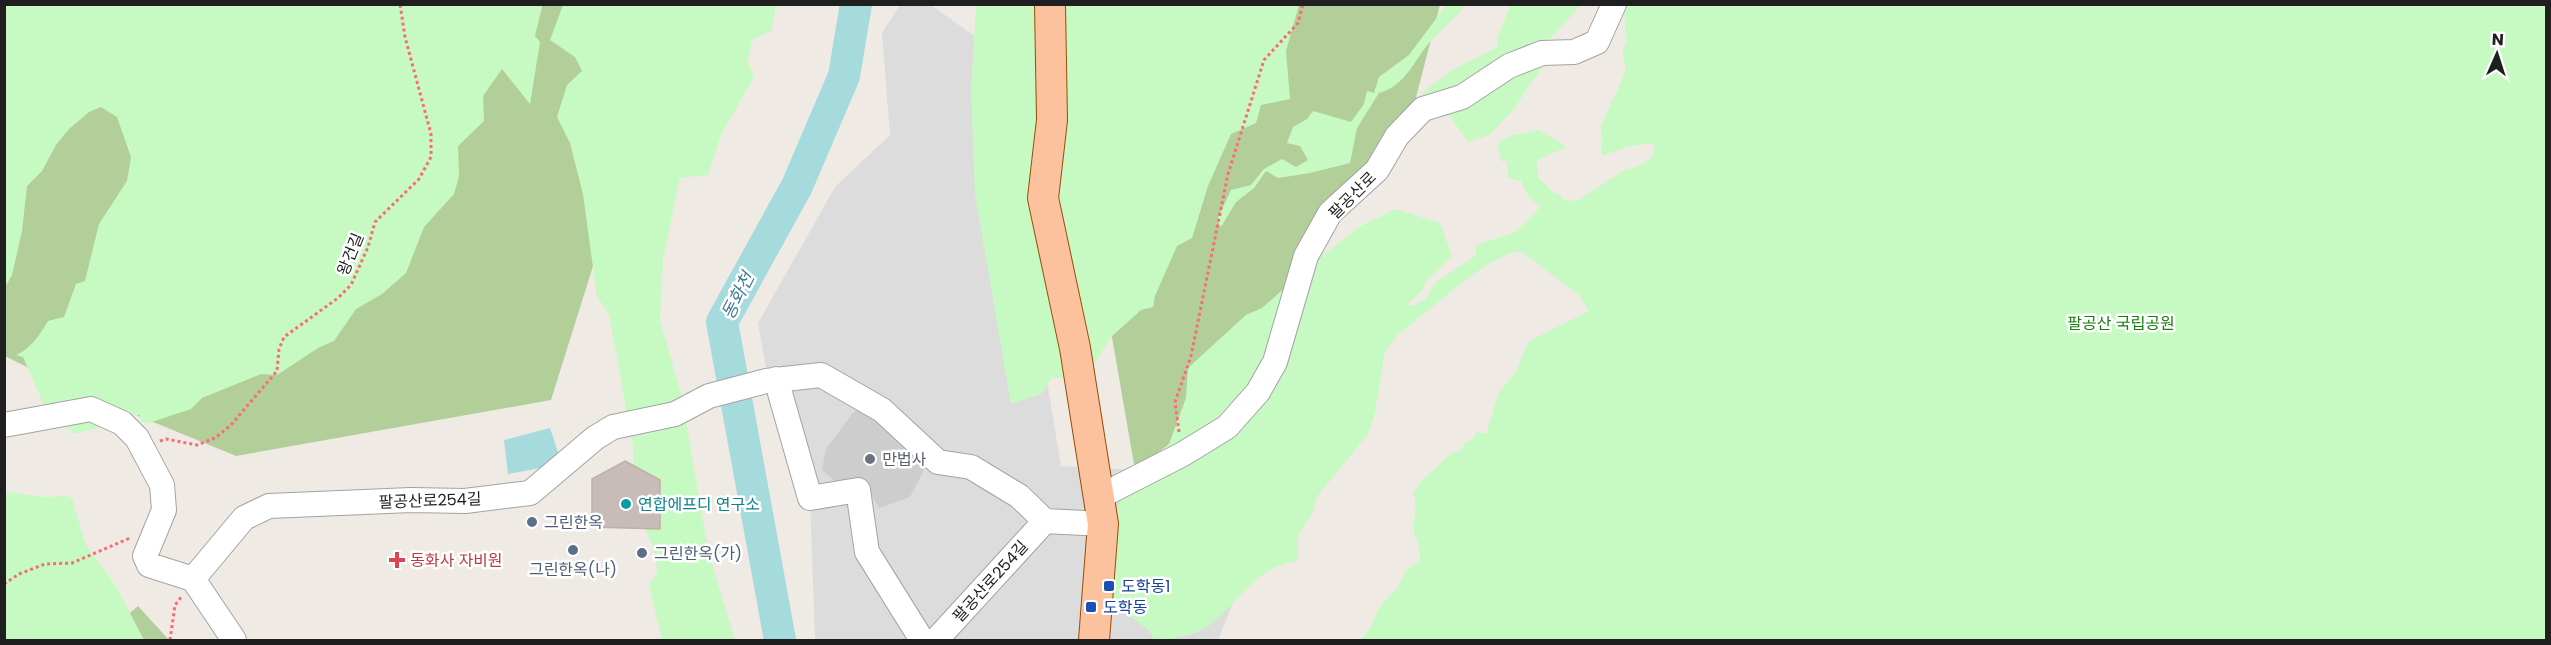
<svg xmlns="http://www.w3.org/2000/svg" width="2551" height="645" font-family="Poppins,'Noto Sans KR',sans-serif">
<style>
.residential{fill:#dddcdc}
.religious{fill:#cdcdcd}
.forest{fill:#b3cf99}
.park{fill:#c7fac2}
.water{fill:#a5dbdd}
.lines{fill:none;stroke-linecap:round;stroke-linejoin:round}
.river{stroke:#a5dbdd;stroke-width:32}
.building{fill:#c7bcb8;stroke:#c1aea7;stroke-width:1.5}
.minor-casing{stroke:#a3a3a3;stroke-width:26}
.major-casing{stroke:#994b00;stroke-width:32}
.path{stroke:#fa6b76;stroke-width:3;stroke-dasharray:3 3;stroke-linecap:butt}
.minor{stroke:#fff;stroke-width:24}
.major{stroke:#fcc29d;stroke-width:30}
.worship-dot{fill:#6b7280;stroke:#fff;stroke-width:2}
.culture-dot{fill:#0f9aa8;stroke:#fff;stroke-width:2}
.service-dot{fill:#5c6f8a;stroke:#fff;stroke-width:2}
.health-dot{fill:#e0444e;stroke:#fff;stroke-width:2}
.transit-dot{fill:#1a4fb4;stroke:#fff;stroke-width:2}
.labels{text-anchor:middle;stroke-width:5;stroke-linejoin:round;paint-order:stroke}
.street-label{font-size:16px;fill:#1f1f1f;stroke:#fff}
.park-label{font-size:16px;fill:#167e0b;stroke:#fff}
.worship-label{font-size:16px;fill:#5b616d;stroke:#fff;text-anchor:start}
.culture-label{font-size:16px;fill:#0d838f;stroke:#fff;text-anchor:start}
.service-label{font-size:16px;fill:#4e5e75;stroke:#fff;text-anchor:start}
.health-label{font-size:16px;fill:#be3a42;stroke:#fff;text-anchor:start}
.transit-label{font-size:16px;fill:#164399;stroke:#fff;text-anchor:start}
.water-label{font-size:18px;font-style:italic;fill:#417c97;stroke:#fff}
</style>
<rect width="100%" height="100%" fill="#f0eae5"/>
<path class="residential" d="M900,5h31l101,72 -14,128 43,261 74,4 100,128 -17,42h-403l-5,-142 -35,-78 -17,-97 77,-136 55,-52 -8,-102z"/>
<path class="religious" d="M861,407l40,30 23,33 -14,27 -31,11 -17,-27 -25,2 -15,-13 4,-21 27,-36z"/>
<path class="forest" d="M61,5h614l-124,395 -315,56 -173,-71 -58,-29v-227z
M1136,5h304l-26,100 -35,47 -39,41 -77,180 -128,97 -46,-266z
M138,606l31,34h-71z"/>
<path class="park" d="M1447,4l19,1c-9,10 -18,20 -29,30 -21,18 -28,50 -58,58l-22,35 -7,35 -40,10 -32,5 -12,-7 -12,17 -18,14 -15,25 -4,-7 14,-30 20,-5 13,-16 18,-10 14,8 12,-7 -8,-14 -13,-3 6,-16 14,-8 6,-8 38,11 13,-18 3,-13 7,2 5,-16 30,-22z
M5,5h537v2l-7,29 5,6 -10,62 -28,-35 -19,27 1,25 -26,25 1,30 -5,18 -30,33 -18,46 -24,21 -26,15 -22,32 -16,7 -41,27 -16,-1 -59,24 -11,11 -42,14 -8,-1 -1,-7 -19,1 -23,12 -25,6 -5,-6 -17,-7 -28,-64 -7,-2c14,-5 25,-22 32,-34l16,-4 12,-33 9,-3 14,-57 28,-43 4,-24 -14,-40 -16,-10 -12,5 -20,17 -13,16 -14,26 -15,15 -5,45 -10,44 -7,12z
M563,5h213l-5,26 -19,9 -4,22 6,15 -33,58 -13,40 -28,3 -17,82 -3,60 22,77 26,153 27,90h-73l-13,-56 9,-12 -6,-28 -10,-20 -7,-26 -2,-51 -24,-133 -12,-17 -14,-103 -13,-51 -13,-26 10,-32 15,-14 -7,-14 -25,-17z
M976,5h323l-13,46 4,48 -29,6 -5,18 -25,11 -23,52 -16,52 -15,8 -22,50 -2,11 -12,3 -30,27 -17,28 -22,12 -20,1 -11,16 -30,10 -36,-210 -4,-102z
M1510,5h71l-35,38 -3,24 -15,20 -12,20 -27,28 -21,7 -18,-26 -8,-1 -14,6 -6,-28 30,-23 46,-23 -1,-7z
M1619,5h927v635h-1186l11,-13 7,-18 19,-21 9,-18 13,-9c4,-15 -5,-19 -5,-33 0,-13 4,-21 -1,-34l9,-14 31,-28 5,1 9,-12h4l6,-9 9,2 13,-42 15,-17 15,-34 60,-30 -10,-16 -57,-43 -7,-1 -24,11 -27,19 -65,53 -14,17 -10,62 -7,21 -52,64 -3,14 -15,23v26c-42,4 -59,43 -90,65 -16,10 -36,14 -54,14l-4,-9 -39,-30 -11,-61 24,-45 38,-32 24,-65 2,-30 58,-53 16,-7 52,-46 48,-37 34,-16 44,14 12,33 -25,24 -5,11 -16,14h9l10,-6 10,-16 41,-28v-10l40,-13 24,-25 -12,-11 -7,-15 -13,-3 -1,-17 -5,1 -5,-18 15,-9 27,-5 28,17 -30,13 1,17 17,17 3,-1 6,7 13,1 49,-32 11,-2 14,-9 4,-9 -3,-6 -25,4 -25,9 -1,-31 25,-54 -4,-19 4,-12 -2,-33z
M11,492l33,5 23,-1 5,2 14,47 31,43 27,52h-139l-1,-145z"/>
<path class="water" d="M550,428l12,36 -54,10 -4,-34z"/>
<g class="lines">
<path class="river" d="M780,640l-58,-318 75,-136 47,-110 12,-72"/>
</g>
<path class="building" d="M625,461l35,19v49l-68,-2v-48z"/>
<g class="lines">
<defs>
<path id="minor" d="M776,379l34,119 48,-8 9,62 55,88
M4,425l87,-16 31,14 15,15 25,47 2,25 -19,46 4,9 44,14 41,61
M1099,497l84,-43 44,-27 31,-35 17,-30 31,-106 24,-43 47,-43 20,-34 26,-27 39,-12 47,-31 33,-13 32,-1 23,-10 17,-38
M193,579l51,-61 25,-12 142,-6 54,1 65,-8 65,-55 18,-11 62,-13 34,-18 57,-15 55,-6 61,35 56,52 33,5 48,29 26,25 58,3
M936,640l109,-119"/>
<path id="major" d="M1050,4l2,116 -9,78 32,150 28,176 -9,116"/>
</defs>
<use href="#minor" class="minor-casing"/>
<use href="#major" class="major-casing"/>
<path class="path" d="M1179,432l-4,-30 16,-46 37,-182 36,-114 34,-37 5,-19
M160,441l6,-2 31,6 18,-7 16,-13 46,-54 2,-22 5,-12 54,-39 13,-13 17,-38 7,-25 44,-43 12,-22v-23l-26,-97 -5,-33
M4,584l15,-10 26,-10 27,-1 58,-25
M170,640l5,-35 7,-9"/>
<use href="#minor" class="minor"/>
<use href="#major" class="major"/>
</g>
<circle class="worship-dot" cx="870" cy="459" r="6"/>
<circle class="culture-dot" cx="626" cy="504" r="6"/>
<g class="service-dot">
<circle cx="532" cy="522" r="6"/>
<circle cx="573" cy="550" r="6"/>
<circle cx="642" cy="553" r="6"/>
</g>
<path class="health-dot" d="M394 551h6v6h6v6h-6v6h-6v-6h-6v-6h6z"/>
<g class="transit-dot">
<rect x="1103" y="580" width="12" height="12" rx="3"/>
<rect x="1085" y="601" width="12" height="12" rx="3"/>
</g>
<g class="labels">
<g class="street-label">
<text transform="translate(1352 195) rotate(-45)" y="6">팔공산로</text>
<text transform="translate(350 254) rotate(-68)" y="6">왕건길</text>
<text transform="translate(430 500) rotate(-2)" y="6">팔공산로254길</text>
<text transform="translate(990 581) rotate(-48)" y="6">팔공산로254길</text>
</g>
<g class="park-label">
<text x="2121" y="329">팔공산 국립공원</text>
</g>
<g class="worship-label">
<text x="882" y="465">만법사</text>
</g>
<g class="culture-label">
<text x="638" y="510">연합에프디 연구소</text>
</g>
<g class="service-label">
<text x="544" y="528">그린한옥</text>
<text x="654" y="559">그린한옥(가)</text>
<text x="573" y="575" text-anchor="middle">그린한옥(나)</text>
</g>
<g class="health-label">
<text x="410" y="566">동화사 자비원</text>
</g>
<g class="transit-label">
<text x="1121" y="592">도학동1</text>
<text x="1103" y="613">도학동</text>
</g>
<g class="water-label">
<text transform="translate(738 296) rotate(-63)" y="6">동화천</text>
</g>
</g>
<rect width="2551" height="645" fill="none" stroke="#1f1f1f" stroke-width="12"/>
<g transform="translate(2497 54) rotate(3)" stroke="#ffffff" stroke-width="4.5" paint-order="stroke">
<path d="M0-4.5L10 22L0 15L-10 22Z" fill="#1f1f1f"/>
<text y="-9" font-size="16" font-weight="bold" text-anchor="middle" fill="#1f1f1f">N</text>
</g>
</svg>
